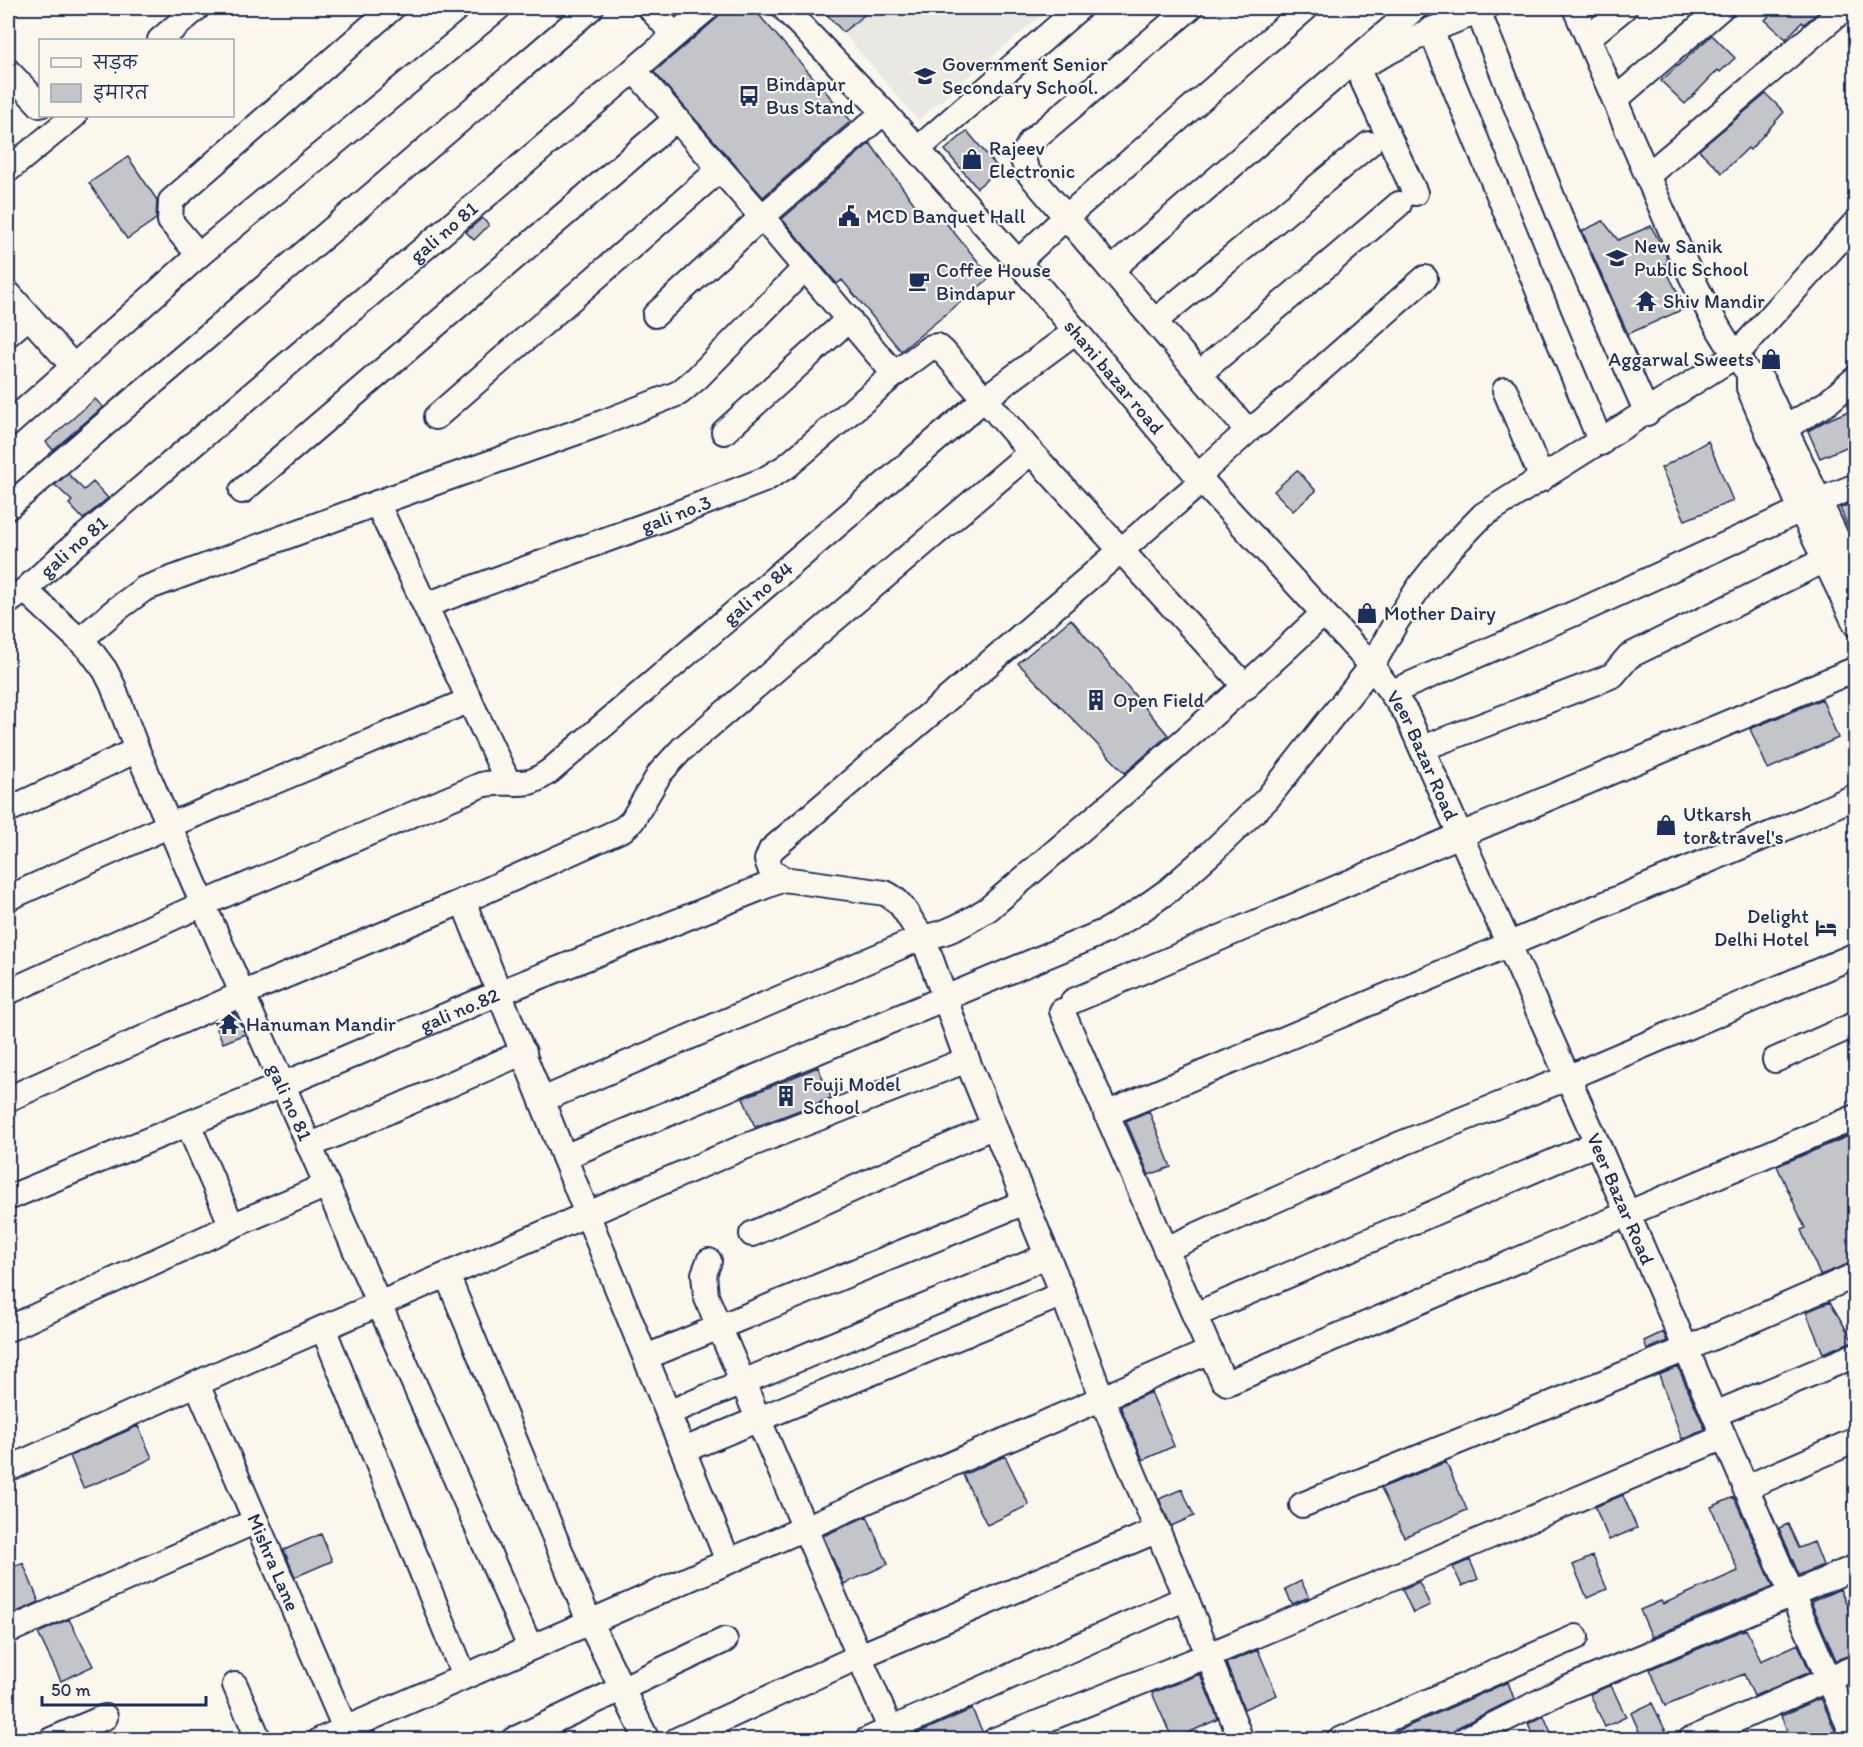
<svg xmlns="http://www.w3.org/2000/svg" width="1863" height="1747" font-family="Itim,'Playpen Sans Deva',sans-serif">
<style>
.built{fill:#eae8e2}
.building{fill:#c3c5c9;stroke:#1b2f5e;stroke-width:1.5}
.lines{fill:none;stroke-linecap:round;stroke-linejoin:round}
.minor-casing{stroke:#1b2f5e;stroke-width:28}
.minor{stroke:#fbf7ec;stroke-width:24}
.labels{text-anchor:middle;stroke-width:4.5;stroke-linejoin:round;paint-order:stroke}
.poi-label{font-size:20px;fill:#1b2f5e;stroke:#fbf7ec;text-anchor:start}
.street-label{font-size:20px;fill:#1b2f5e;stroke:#fbf7ec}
</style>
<rect width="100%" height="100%" fill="#fbf7ec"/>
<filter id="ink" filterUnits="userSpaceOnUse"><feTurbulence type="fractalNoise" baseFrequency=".0167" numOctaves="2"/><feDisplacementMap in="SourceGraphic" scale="12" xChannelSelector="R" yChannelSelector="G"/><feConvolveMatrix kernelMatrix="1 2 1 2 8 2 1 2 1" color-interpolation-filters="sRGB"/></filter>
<g filter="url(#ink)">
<path class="built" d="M873,8h177l-132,112 -75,-88z"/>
<path class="building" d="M723,8h30l98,113 -88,76 -109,-125 62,-53z
M821,8h52l-30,24z
M1777,8h47l-20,16 -2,-2 -16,17 -21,-19z
M1712,35l23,23 -15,14 -2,-2 -33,34 -24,-23z
M1766,94l18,18 -34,38 -2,-2 -26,25 -23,-23z
M967,131l32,38 -22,19 -32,-38z
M870,143l56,77 10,-9 55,66 -90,74 -59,-71 -5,4 -55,-65z
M128,157l29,43 -1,19 -29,20 -38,-56z
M482,218l7,7 -15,15 -8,-8z
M1603,221l15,19 33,-14 14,26 3,11 -5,2 23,43 -58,26 -46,-103z
M95,399l8,8 -50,43 -7,-8z
M1856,408v35l-36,15 -12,-27 17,-10z
M1708,441l25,60 -48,19 -24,-52z
M1297,470l19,21 -23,20 -19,-20z
M68,474l16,16 9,-8 15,16 -25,21 -14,-15 3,-3 -17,-16z
M1856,502v43l-16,-37z
M1071,619l97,116 -43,38 -107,-110z
M1822,699l16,39 -70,31 -18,-40z
M235,1013l10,21 -22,9 -9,-21z
M818,1067l13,31 -76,29 -12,-29z
M1149,1111l22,56 -22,8 -23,-54z
M1856,1133v128l-36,14 -19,-45 4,-2 -28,-62z
M1830,1302l23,39 -30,12 -17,-41z
M1663,1332l4,9 -20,8 -3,-8z
M1678,1367l27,62 -23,10 -23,-64z
M1151,1392l23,54 -31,14 -23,-54z
M138,1426l14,32 -30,15 -39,15 -13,-32z
M1005,1456l24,49 -42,20 -24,-50z
M1446,1462l21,48 -63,27 -23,-49z
M1182,1489l12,27 -23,10 -12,-27z
M1623,1495l14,33 -28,12 -14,-33z
M1734,1497l39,89 -121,51 -12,-27 21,-9 2,3 75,-33 -27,-64z
M867,1516l21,48 -44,20 -21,-48z
M1788,1524l11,24 15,-6 9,23 -24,10 -20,-47z
M321,1534l11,27 -37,16 -11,-27z
M1593,1556l14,33 -20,9 -14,-33z
M1470,1560l8,19 -16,7 -9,-19z
M23,1563l16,39 -31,14v-47z
M1301,1581l8,16 -17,7 -7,-15z
M1419,1582l11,23 -17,8 -11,-24z
M1840,1589l14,32 -4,1 6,13v18l-20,7 -25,-58z
M69,1619l24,47 -32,15 -23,-48z
M1746,1629l15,32 37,-17 12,28 -56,24 -10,-22 -79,32 -15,-37z
M1258,1650l19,45 -33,14 -18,-46z
M1200,1674l18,45 -45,21 -21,-47z
M1508,1682l6,17 -56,28 -7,7 -11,6h-63z
M1611,1685l15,32 -21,10 -15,-33z
M1821,1698l18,42h-48l-10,-24z
M1652,1703l18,37h-27l-12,-27z
M972,1709l11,24 -2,7h-72v-3z
M1544,1716l10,24h-19l-7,-16z"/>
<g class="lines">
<defs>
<g id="minor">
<path d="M650,8l24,27"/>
<path id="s1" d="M784,8l100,104 134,150 184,219 170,185 34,47 191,430 258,597"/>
<path d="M1190,8l-159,133 -9,16 5,14 214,252c7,5 11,4 19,0l165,-145"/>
<path d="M1575,8l110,255c17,36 35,73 60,105"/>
<path d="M1478,11l81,203 88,199"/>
<path d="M1431,30l170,413"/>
<path d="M1588,38l36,-30"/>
<path d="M160,40l37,-32"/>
<path d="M634,70l128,147 129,153 5,3 35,-26 6,-1 6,5 88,101 215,235"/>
<path d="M8,71l32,34"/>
<path d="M1616,99l105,-91"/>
<path d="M918,149l161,-141"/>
<path d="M8,170l66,-54"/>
<path d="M1648,175l197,-167"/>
<path d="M1415,193l-58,-125 74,-38 55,-22"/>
<path d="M199,255l-29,-34 1,-20 221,-193"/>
<path d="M1018,262l48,-45 240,-209"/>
<path d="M1111,270l304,-262"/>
<path d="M8,293l65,73"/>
<path d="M655,315l107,-98 122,-105"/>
<path d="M1155,321l214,-177"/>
<path d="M8,334l20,-17"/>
<path d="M1200,373l199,-169"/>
<path d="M1505,390l37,89"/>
<path d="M436,417l284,-248"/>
<path d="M8,425l191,-170 299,-247"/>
<path d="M1785,428l42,-25 29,-25"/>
<path d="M724,432l125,-113"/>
<path d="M1198,476l54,-49"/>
<path d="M1202,481l-431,369 -4,10 4,11 12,8 102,14c21,10 23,28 38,44 24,-2 46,-16 65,-28 114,-97 227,-193 335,-295"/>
<path d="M242,491l434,-372"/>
<path d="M1818,501l38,-15"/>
<path d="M377,503l131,279"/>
<path d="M8,507l583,-499"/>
<path d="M1856,579l-93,-197 -14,-8v14l52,122 55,115"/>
<path d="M8,602l17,-12"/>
<path id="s2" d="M426,605l234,-85 104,-40 23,-14 109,-93"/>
<path d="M80,640l37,-31 27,-20 233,-86 220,-78 82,-32 18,-15 108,-110"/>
<path d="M1392,692l197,-85 212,-97"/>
<path d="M1423,748l176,-67 14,-6 16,-19 196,-96"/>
<path d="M8,810l129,-60"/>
<path d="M8,898l162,-73 300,-125"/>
<path d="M463,901l101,256 164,404"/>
<path id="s3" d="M8,992l195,-88 278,-119c18,-5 32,0 48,-3 7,-1 15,-7 21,-11l434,-372 92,-68"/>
<path d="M1073,1001l359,-154 424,-178"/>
<path d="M1062,1011l148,340 13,29 4,3 629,-266"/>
<path d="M1775,1060l81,-36"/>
<path d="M8,1099l236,-106 219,-92 160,-72 9,-8 28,-48 22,-24 349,-297"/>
<path d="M542,1100l381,-163 44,123"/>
<path d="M1106,1114l677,-285 73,-33"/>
<path d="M188,1124l44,102"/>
<path d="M309,1146l215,-94"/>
<path d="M564,1157l542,-226 32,-19 31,-22 44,-39 54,-52 105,-133 24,-44 26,-39 25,-31 36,-37 252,-159 121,-134"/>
<path id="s4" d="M8,1198l274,-113 217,-92 284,-114"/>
<path d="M752,1234l242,-108"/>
<path d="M1166,1249l232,-104 169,-67 289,-123"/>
<path d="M709,1261l-5,13 2,22 189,444"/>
<path d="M447,1275l142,346 58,119"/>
<path d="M1195,1315l402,-172"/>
<path d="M323,1328l141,348"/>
<path d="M8,1329l224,-103 95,-41"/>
<path d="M646,1357l379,-155"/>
<path id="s5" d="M197,1384l153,356"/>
<path d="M668,1413l379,-157"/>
<path d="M1715,1414l141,-59"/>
<path d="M684,1450l379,-156"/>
<path d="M8,1469l241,-109 490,-211 228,-89 96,234 39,105 84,199 55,142"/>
<path d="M1745,1488l111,-48"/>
<path d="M1302,1505l384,-156 170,-74"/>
<path d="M8,1631l248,-110"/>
<path id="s6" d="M530,1647l-327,-743 -66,-154 -24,-64 -8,-16 -15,-20 -65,-60 38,-35 644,-547"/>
<path d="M235,1685l24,55"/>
<path d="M51,1740l54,-23"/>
<path d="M320,1740l890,-389"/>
<path d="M513,1740l212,-100"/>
<path d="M677,1740l183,-84 298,-126"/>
<path d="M867,1740l319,-142"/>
<path d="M995,1740l214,-85 515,-218"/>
<path d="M1340,1740l236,-103"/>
<path d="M1464,1740l97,-49 295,-124"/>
<path d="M1690,1740l166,-73"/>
</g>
</defs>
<use href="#minor" class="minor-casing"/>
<use href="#minor" class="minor"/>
</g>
</g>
<defs>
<symbol id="school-bare" viewBox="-9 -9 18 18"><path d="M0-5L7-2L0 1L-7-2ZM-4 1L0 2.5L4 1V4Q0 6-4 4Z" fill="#1b2f5e" stroke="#fbf7ec" stroke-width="2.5" paint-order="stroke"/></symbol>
<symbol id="bus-bare" viewBox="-9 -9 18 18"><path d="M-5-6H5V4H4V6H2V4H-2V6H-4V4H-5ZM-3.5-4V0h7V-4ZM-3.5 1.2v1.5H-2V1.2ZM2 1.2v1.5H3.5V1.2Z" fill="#1b2f5e" stroke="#fbf7ec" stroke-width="2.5" paint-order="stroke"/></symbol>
<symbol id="shop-bare" viewBox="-9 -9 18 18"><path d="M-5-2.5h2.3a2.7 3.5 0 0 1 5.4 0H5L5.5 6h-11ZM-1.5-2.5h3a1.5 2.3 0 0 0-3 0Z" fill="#1b2f5e" stroke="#fbf7ec" stroke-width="2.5" paint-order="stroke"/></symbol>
<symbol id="civic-bare" viewBox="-9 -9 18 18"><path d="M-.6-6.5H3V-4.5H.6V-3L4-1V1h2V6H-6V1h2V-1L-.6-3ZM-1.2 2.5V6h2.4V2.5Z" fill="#1b2f5e" stroke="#fbf7ec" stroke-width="2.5" paint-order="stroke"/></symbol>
<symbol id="cafe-bare" viewBox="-9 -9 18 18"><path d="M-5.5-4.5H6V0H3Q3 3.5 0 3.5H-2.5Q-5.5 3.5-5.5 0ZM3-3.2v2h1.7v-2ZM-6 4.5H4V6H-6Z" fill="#1b2f5e" stroke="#fbf7ec" stroke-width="2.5" paint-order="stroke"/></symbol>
<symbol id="temple-bare" viewBox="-9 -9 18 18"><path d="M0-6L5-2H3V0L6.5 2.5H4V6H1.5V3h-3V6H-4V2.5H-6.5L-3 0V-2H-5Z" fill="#1b2f5e" stroke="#fbf7ec" stroke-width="2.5" paint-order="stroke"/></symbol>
<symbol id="building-bare" viewBox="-9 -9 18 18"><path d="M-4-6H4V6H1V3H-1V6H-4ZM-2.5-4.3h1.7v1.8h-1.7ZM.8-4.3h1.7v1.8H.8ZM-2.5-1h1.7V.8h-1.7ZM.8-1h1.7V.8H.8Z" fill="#1b2f5e" stroke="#fbf7ec" stroke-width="2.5" paint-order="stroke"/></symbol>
<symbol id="hotel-bare" viewBox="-9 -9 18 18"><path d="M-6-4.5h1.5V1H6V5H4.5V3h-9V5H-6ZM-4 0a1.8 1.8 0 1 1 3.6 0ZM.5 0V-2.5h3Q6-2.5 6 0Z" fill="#1b2f5e" stroke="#fbf7ec" stroke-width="2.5" paint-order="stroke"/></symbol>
</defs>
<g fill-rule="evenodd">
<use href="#school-bare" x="910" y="61" width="30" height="30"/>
<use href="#bus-bare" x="734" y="81" width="30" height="30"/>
<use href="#shop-bare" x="957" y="144" width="30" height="30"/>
<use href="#civic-bare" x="834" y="201" width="30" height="30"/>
<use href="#school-bare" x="1602" y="243" width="30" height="30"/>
<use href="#cafe-bare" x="904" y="266" width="30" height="30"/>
<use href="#temple-bare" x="1631" y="286" width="30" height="30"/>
<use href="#shop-bare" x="1756" y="344" width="30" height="30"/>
<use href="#shop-bare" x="1352" y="598" width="30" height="30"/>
<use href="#building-bare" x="1081" y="685" width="30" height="30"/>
<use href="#shop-bare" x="1651" y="810" width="30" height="30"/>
<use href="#hotel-bare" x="1811" y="913" width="30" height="30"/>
<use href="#temple-bare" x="214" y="1009" width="30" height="30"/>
<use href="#building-bare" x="771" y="1081" width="30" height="30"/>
</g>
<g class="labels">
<g class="poi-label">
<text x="942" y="71">Government Senior<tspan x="942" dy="23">Secondary School.</tspan></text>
<text x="766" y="91">Bindapur<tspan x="766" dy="23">Bus Stand</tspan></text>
<text x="989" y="155">Rajeev<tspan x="989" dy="23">Electronic</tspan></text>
<text x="866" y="223">MCD Banquet Hall</text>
<text x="1634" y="253">New Sanik<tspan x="1634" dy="23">Public School</tspan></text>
<text x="936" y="277">Coffee House<tspan x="936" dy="23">Bindapur</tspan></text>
<text x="1663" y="308">Shiv Mandir</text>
<text x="1754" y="366" text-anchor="end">Aggarwal Sweets</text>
<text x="1384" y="620">Mother Dairy</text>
<text x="1113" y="707">Open Field</text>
<text x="1683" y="821">Utkarsh<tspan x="1683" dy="23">tor&amp;travel's</tspan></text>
<text x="1809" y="923" text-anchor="end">Delight<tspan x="1809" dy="23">Delhi Hotel</tspan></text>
<text x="246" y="1031">Hanuman Mandir</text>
<text x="803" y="1091">Fouji Model<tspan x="803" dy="23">School</tspan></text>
</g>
<g class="street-label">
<text dy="7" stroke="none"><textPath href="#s6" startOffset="1730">gali no 81</textPath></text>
<text dy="7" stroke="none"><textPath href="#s1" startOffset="495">shani bazar road</textPath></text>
<text dy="7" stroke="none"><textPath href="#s2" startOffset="266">gali no.3</textPath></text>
<text dy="7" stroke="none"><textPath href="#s6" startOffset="1244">gali no 81</textPath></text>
<text dy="7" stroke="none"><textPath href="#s3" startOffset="862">gali no 84</textPath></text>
<text dy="7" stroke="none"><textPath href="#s1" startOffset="986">Veer Bazar Road</textPath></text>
<text dy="7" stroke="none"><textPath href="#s4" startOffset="489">gali no.82</textPath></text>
<text transform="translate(290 1102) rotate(66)" y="7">gali no 81</text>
<text dy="7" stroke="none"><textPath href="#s1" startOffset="1472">Veer Bazar Road</textPath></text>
<text dy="7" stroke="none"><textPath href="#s5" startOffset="194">Mishra Lane</textPath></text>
</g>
</g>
<rect width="1863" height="1747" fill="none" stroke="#fbf7ec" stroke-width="30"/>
<rect x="15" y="15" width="1833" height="1717" fill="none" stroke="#1b2f5e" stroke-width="2" filter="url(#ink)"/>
<rect x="39" y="39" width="195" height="78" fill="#fbf7ec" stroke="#a1a7b3" stroke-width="1.5"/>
<rect x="51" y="58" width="30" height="9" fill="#fbf7ec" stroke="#a1a7b3" stroke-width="1.5"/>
<text x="93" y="69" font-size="18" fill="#1b2f5e">सड़क</text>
<rect x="51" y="84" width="30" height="18" fill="#c3c5c9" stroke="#a1a7b3" stroke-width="1.5"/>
<text x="93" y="99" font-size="18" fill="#1b2f5e">इमारत</text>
<path d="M42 1696v9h164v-9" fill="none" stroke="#1b2f5e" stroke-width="3"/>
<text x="51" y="1696" font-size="18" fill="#1b2f5e" stroke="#fbf7ec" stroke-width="4.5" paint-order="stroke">50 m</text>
</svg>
